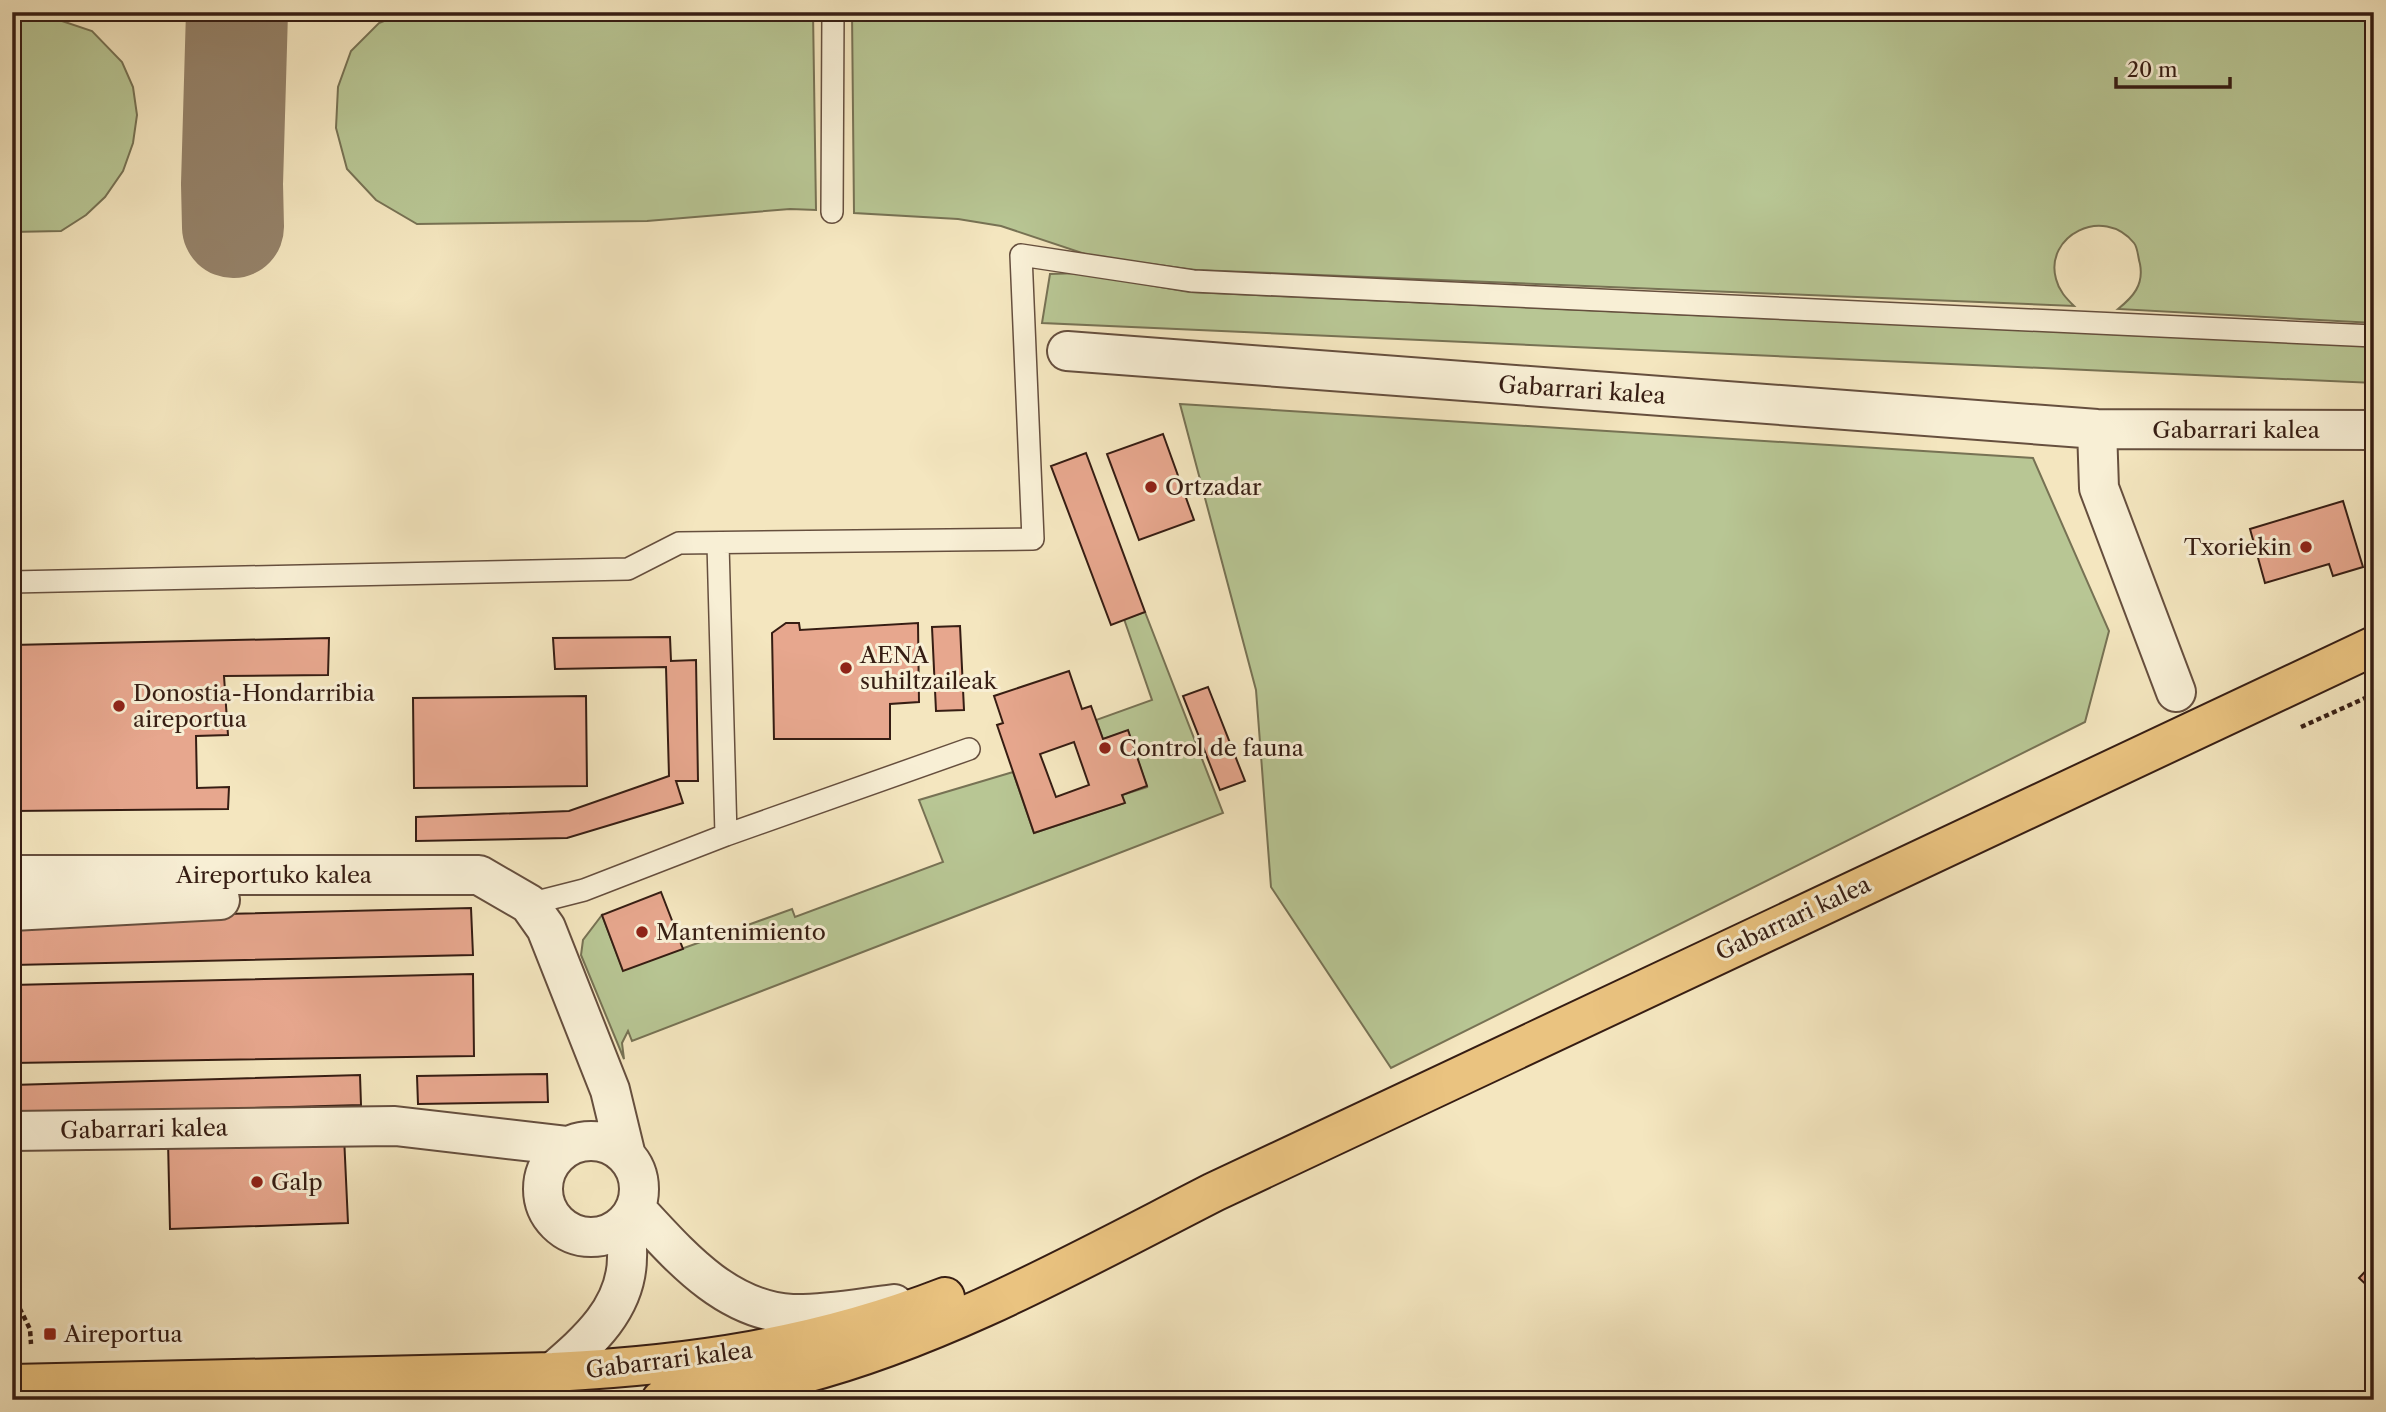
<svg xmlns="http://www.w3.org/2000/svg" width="2386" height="1412" font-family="'Libre Caslon Text',serif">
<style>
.green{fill:#b8c694;stroke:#777254;stroke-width:2}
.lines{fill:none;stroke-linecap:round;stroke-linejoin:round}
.taxiway{stroke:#958269;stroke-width:102}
.building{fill:#e7a78e;stroke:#361d13;stroke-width:2;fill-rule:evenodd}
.lane-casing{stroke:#664f3e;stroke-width:24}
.street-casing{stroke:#664f3e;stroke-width:42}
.primary-casing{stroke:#361d13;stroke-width:42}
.path{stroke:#361d13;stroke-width:4.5;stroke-dasharray:5 3.5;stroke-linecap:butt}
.lane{stroke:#f8efd5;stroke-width:21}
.street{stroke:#f8efd5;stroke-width:38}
.primary{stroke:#eac380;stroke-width:38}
.poi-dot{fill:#8f2418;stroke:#f8efd5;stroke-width:2.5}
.labels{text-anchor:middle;stroke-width:6;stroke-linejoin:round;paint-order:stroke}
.street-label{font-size:23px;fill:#361d13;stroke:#f8efd5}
.poi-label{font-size:23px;fill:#361d13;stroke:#f8efd5;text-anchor:start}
</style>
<rect width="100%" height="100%" fill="#f4e6bf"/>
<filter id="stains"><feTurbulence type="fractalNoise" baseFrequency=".00286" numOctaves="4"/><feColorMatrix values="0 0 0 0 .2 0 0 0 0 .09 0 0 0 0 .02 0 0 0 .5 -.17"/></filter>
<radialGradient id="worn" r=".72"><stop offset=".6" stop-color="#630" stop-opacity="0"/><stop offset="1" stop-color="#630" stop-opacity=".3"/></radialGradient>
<path class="green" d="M813,12l3,198 -26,-1 -143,12 -230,3 -41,-24 -29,-31 -11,-41 2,-41 13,-36 28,-28 25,-10z
M852,12h1522v311l-256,-14c15,-12 26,-24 22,-45 -2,-6 -2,-16 -6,-21 -31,-38 -90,-7 -78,36 3,12 10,19 18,27l-878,-36 -105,-14 -90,-30 -43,-7 -104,-6z
M56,19l36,12 30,31 11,25 4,28 -4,28 -10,28 -18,26 -19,18 -25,16 -49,1v-212z
M1081,273l108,19 1185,54v37l-1332,-60 8,-49z
M1180,404l853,54 76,173 -24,91 -694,346 -120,-181 -15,-197z
M1145,612l78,201 -591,228 -4,-10 -6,12 2,16 -43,-104 2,-15 19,-25 21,55 169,-61 3,8 148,-55 -24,-62 94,-28 21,61 90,-30 -2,-8 25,-8 -19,-56 -25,8 -7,-19 56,-20 -28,-81z"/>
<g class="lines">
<path class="taxiway" d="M233,227l-1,-43 5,-172"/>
</g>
<path class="building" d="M1163,434l31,86 -55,20 -32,-86z
M1086,453l59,159 -34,13 -60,-159z
M2343,501l20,66 -30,9 -4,-12 -64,19 -15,-54z
M786,623h13l1,7 118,-7 1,79 -29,2v35h-116l-2,-106z
M960,626l4,84 -28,1 -4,-84z
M670,637l1,24 25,-1 2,121h-22l7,22 -116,35 -151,3v-24l153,-6 100,-35 -3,-109 -111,2 -2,-31z
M329,638l-1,37 -104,1 4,59 -32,1 1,52 32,-1 -1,22 -216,2v-166z
M1069,671l13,38 9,-3 12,33 25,-9 19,56 -25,9 3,8 -91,30 -37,-108 6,-2 -9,-27zM1074,742l15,43 -33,12 -16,-43z
M1208,687l37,94 -25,9 -37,-94z
M586,696l1,90 -173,2 -1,-90z
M661,892l22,57 -60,22 -21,-56z
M471,908l2,47 -460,10 -1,-46z
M473,974l1,82 -462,7v-78z
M547,1074l1,28 -130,2 -1,-28z
M360,1075l1,30 -349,10v-30z
M344,1136l4,87 -178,6 -2,-88z
M2374,1262v30l-15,-14z"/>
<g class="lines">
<defs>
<path id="lane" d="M832,212l1,-200
M718,544l8,291
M12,582l616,-13 51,-26 354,-4 -12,-284 172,26 1181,55
M529,904l55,-14 142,-55 243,-86"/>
<path id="street" d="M1067,351l1030,78 277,1
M2097,429l2,59 77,204
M12,875h467l50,29 17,24 64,162 16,66
M12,911l208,-11
M12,1131l383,-5 173,20
M543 1189a48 48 0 1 1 96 0a48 48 0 1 1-96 0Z
M635,1208c43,46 89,102 157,106 34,1 68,-6 102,-10
M553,1372c36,-31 74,-64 74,-115 1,-11 -2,-22 -3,-33"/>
<path id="primary" d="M12,1384l541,-12c137,-7 263,-25 392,-75
M661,1400c47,-7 94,-14 141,-26 142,-37 281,-115 412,-182l1160,-546"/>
</defs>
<use href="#lane" class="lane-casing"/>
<use href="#street" class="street-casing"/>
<use href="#primary" class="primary-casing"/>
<path class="path" d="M2301,727l73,-33
M12,1293l18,36 1,15"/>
<use href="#lane" class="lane"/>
<use href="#street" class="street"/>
<use href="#primary" class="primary"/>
</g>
<g class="poi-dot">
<circle cx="1151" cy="487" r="7"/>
<circle cx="2306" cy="547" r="7"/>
<circle cx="846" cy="668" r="7"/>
<circle cx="119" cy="706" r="7"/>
<circle cx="1105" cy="748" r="7"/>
<circle cx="642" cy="932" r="7"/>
<circle cx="257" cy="1182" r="7"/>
<rect x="43" y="1327" width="14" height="14" rx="3.5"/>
</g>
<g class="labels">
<g class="street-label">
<text transform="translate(1582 390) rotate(4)" y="8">Gabarrari kalea</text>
<text x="2236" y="438">Gabarrari kalea</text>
<text x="274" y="883">Aireportuko kalea</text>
<text transform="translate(1793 918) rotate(-25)" y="8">Gabarrari kalea</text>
<text transform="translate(144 1129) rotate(-1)" y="8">Gabarrari kalea</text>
<text transform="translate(669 1360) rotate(-7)" y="8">Gabarrari kalea</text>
</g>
<g class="poi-label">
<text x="1165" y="495">Ortzadar</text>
<text x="2292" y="555" text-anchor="end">Txoriekin</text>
<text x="860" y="663">AENA<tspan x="860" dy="26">suhiltzaileak</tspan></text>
<text x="133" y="701">Donostia-Hondarribia<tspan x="133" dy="26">aireportua</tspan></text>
<text x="1119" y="756">Control de fauna</text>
<text x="656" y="940">Mantenimiento</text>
<text x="271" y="1190">Galp</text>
<text x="64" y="1342">Aireportua</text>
</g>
</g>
<rect width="2386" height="1412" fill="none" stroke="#f4e6bf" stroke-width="42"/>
<rect x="14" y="14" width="2358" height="1384" fill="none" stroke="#361d13" stroke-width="3.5"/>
<rect x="21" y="21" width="2344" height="1370" fill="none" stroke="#361d13" stroke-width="2"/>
<path d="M2116 77v10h114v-10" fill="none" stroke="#361d13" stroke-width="3.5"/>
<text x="2127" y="77" font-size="21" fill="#361d13" stroke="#f8efd5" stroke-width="5" paint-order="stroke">20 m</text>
<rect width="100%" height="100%" filter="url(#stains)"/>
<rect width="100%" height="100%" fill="url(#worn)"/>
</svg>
